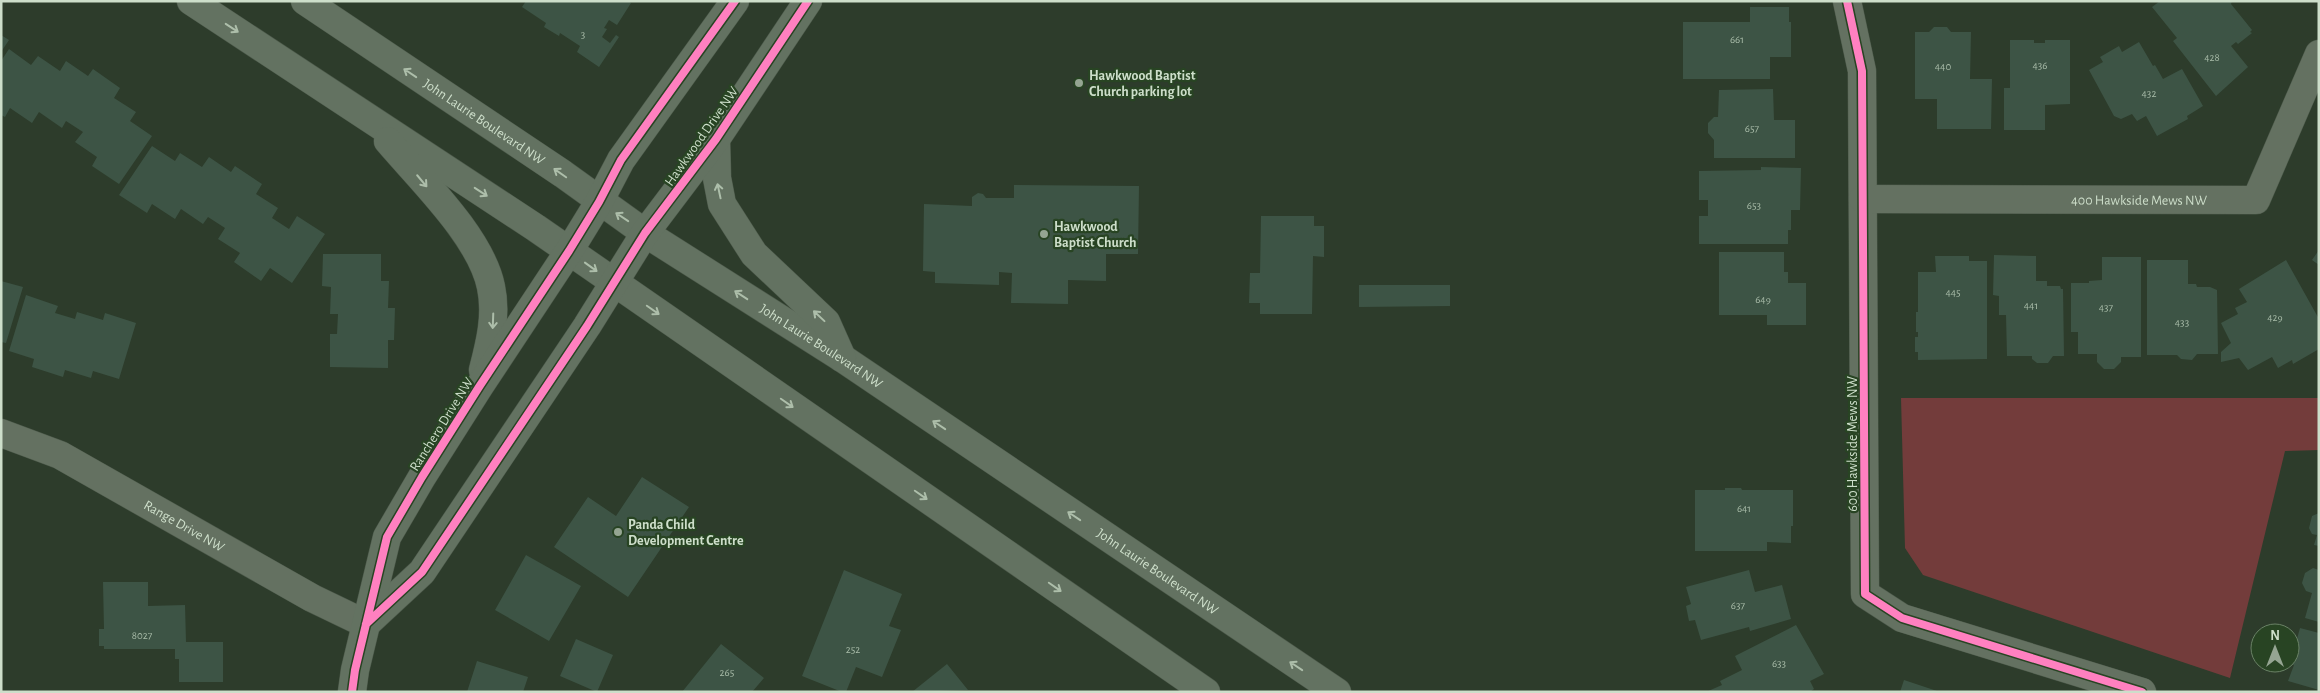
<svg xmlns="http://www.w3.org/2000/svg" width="2320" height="693" font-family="'Alegreya Sans',sans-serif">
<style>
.green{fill:#733c3b}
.building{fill:#3d5445}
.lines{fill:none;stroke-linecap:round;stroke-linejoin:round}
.street-casing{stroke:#4b5849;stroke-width:29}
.secondary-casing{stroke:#4b5849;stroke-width:29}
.street{stroke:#647161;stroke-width:28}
.secondary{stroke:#637261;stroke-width:28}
.cycleway-casing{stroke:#284423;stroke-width:11}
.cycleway{stroke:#ff80c0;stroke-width:8}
.oneway{stroke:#adbeaa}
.poi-dot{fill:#95a592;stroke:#284423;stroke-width:2}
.labels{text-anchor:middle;stroke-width:4.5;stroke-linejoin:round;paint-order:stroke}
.number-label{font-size:11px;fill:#a9bca9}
.poi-label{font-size:14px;font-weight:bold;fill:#cddeca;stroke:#284423;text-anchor:start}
.street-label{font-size:14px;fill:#cddeca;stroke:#284423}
</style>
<rect width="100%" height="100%" fill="#2d3c2b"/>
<path class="green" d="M1901,398h418v52l-34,1 -55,227 -307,-103 -18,-27z"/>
<path class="building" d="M526,1h102l3,2 -14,22 -8,-5 -5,8 3,1 -5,8 8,6 6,-8 3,2 -20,30 -22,-15 3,-6 -20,-13 -1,3 -15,-9 2,-4 -24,-16z
M2160,1h72l-1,3 21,26 -2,2 2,1 -14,11 -2,-2 -5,4 17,21 -32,29 -43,-55 4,-3 -25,-31z
M1750,7h39v15h2v35h-21v22h-87v-57h67z
M1934,27h13l4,5h20l-1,47h22l-1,50h-54v-30h-22v-67h14z
M1,35l8,5 -8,12z
M2010,40h24v3h11v-3h25v64l-25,1v25h-41v-42h6z
M2139,42l14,24 2,-1 8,14 19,-10 21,37 -16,10 1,3 -31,17 -11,-20 -9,5 -5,-7 -11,5 -7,-3 -25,-46 14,-8 -3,-5 19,-11 3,6z
M9,49l22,16 7,-9 22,15 6,-10 22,15 5,-7 27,19 -6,10 22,14 -6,9 22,15 -33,48 -27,-18 5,-9 -22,-15 8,-10 -17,-11 -4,7 -23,-16 -7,11 -22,-15 -5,9 -4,-2v-54z
M1773,89l1,31h21v38h-81v-18l-6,-7v-10l6,-6h4l1,-27z
M152,146l23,15 5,-8 22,14 7,-10 22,15 4,-6 27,18 -6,10 22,14 -6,10 17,11 8,-13 28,18 -33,49 -22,-15 -9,13 -27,-19 6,-9 -22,-14 7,-11 -17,-11 -5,7 -22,-15 -6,10 -23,-15 -5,9 -28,-18z
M1761,167l40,1 -1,42h-9v20h-3v14h-89v-28h9v-16h-9v-29l62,-1z
M1014,185l125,1 -1,68h-32v27l-38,-1v24l-57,-1 1,-30 -13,-1v13l-64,-2v-11l-12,-1 1,-67 48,2v-9l6,-4 5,1 3,4h28z
M1261,216h53v10h10v31l-11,-1 -1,58h-52v-11h-11l1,-30h10z
M2319,250v15l-7,-5z
M1719,252h65v20h4v11h18v42h-39v-10h-48z
M323,254h58v27h8l-1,27h7l-1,32h-6v28l-58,-1v-33h7l1,-20h-8l1,-27 -9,-1z
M1994,255l42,1v25h11v5h13l1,3h2l1,67h-11l-5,7h-11l-5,-4v-3h-25l-1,-41h-7v-19l-6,-1z
M1935,256h34v5h18v98l-69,1v-8h-3v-15h3v-5h-2v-20h2v-40h18z
M2102,257h39v100h-20v5l-7,7h-10l-7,-7v-8h-19v-22h-7v-49h18v-2l13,-1z
M2147,260h41v24h8l1,3h13l7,3 1,64h-21l-5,6 -11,-1 -4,-4h-30z
M2286,260l33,59v30l-26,15 -1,-4 -14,8 -6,-11 -24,13 -9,-12 -18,4v-10l10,-9 -10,-20 17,-9 -3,-6 12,-6 -8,-13z
M1,281l22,6 -17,56 -5,-1z
M1359,285h91v21l-91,1z
M26,295l32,11 -3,7 20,6 2,-7 26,8 2,-7 31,10 -17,56 -26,-8 -2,7 -26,-8 -2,7 -31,-10 2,-8 -25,-8z
M642,477l47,30 -61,90 -74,-50 34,-50 28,19z
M1725,488h16l1,2h51v36h-2v17l-24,-1v9h-72v-61h30z
M2319,513v33l-5,-1 3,-10 -5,-1 -3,-6 3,-12z
M526,555l55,31 -32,55 -54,-31z
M2313,568l6,2v52l-14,-4 7,-25 -6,-2 -4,-8 3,-10z
M844,570l58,24 -13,32 12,4 -19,47 -26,-10 -10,25h-4l-40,-16z
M1749,570l6,22 27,-7 9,34 -41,12 -1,-4 -48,13 -6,-20 -6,1 -3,-15 5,-2 -5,-17z
M103,582h45v24l37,-1 1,37h37v40h-44v-23h-4v-10h-71v-3h-5v-17h5z
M1796,625l28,49 -14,7 4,8 -4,3h-104l16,-7 -2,-4 22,-11 -7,-14z
M2300,628l19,5v57l-31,-9 6,-16 -4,-1z
M576,639l37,16 -16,37 -37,-16z
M721,644l43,34 -12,14h-70z
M477,661l51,16 -5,15h-56z
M947,664l21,26 -56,2z
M1904,680l33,11v1h-37z"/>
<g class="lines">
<defs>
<g id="street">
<path d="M1847,1l15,70 3,523 37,24 240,74"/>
<path id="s1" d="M1863,199l393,1 63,-146"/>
<path id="s2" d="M1,433l59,22 252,143 54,26"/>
</g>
<g id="secondary">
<path d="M191,1l345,227 670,464"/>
<path id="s3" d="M305,1l258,173 82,59 197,125 495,334"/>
<path d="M716,139l1,39 5,26 32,50 72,68 16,36"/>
<path d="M388,141c33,39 93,96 103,146 6,28 -1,56 -8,83"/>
<path d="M366,624l56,-52 165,-246 58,-93 71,-94 92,-138"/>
<path d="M352,692l3,-22 32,-133 35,-60 57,-90 90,-136 30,-49 22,-42 114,-159"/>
</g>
</defs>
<use href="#street" class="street-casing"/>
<use href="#secondary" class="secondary-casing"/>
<use href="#street" class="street"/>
<use href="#secondary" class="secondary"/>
<defs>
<path id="cycleway" d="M1847,1l15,70 3,523 37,24 240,74
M366,624l56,-52 165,-246 58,-93 71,-94 92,-138
M352,692l3,-22 32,-133 35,-60 57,-90 90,-136 30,-49 22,-42 114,-159"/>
</defs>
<use href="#cycleway" class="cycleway-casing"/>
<use href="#cycleway" class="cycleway"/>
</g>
<defs><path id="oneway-shaft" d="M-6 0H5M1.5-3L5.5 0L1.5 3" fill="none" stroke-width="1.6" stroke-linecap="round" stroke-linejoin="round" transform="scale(1.25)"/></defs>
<g class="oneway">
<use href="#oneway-shaft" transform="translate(232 28) rotate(33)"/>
<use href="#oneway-shaft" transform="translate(410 73) rotate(-146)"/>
<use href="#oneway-shaft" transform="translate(560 173) rotate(-145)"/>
<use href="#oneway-shaft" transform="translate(422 181) rotate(50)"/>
<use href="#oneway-shaft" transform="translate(719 191) rotate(-102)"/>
<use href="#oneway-shaft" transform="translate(481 192) rotate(33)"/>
<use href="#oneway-shaft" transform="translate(622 217) rotate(-146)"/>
<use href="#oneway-shaft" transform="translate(591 267) rotate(36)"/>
<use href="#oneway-shaft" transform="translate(741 295) rotate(-147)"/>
<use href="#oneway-shaft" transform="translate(653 310) rotate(35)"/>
<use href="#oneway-shaft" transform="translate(819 316) rotate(-137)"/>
<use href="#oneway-shaft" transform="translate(493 321) rotate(92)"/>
<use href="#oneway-shaft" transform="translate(787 403) rotate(35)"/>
<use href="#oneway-shaft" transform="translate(939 425) rotate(-146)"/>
<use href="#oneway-shaft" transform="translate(921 495) rotate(35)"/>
<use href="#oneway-shaft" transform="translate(1074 516) rotate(-146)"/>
<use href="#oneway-shaft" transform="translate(1055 587) rotate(35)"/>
<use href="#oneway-shaft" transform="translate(1296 666) rotate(-146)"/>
</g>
<g class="poi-dot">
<circle cx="1079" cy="83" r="5"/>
<circle cx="1044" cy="234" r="5"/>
<circle cx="618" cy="532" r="5"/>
</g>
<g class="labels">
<g class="number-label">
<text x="583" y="38">3</text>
<text x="1737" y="43">661</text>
<text x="2212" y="61">428</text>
<text x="2040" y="69">436</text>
<text x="1943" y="70">440</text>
<text x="2149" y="97">432</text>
<text x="1752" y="132">657</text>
<text x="1754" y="209">653</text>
<text x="1953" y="296">445</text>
<text x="1763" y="303">649</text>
<text x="2031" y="309">441</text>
<text x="2106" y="311">437</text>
<text x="2275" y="321">429</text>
<text x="2182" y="326">433</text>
<text x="1744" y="512">641</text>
<text x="1738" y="609">637</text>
<text x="142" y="639">8027</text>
<text x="853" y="653">252</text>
<text x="1779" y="667">633</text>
<text x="727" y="676">265</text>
</g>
<g class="poi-label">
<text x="1089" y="80">Hawkwood Baptist<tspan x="1089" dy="16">Church parking lot</tspan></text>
<text x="1054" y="231">Hawkwood<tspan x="1054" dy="16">Baptist Church</tspan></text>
<text x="628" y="529">Panda Child<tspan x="628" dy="16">Development Centre</tspan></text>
</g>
<g class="street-label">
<text dy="5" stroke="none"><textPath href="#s3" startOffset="216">John Laurie Boulevard NW</textPath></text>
<text transform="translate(701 136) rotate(-55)" y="5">Hawkwood Drive NW</text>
<text dy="5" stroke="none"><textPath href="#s1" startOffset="276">400 Hawkside Mews NW</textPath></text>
<text dy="5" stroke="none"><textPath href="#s3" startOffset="621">John Laurie Boulevard NW</textPath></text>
<text transform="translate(441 424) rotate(-58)" y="5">Ranchero Drive NW</text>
<text transform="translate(1852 444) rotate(-90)" y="5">600 Hawkside Mews NW</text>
<text dy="5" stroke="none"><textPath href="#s2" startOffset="206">Range Drive NW</textPath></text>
<text dy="5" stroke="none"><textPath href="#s3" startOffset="1026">John Laurie Boulevard NW</textPath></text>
</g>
</g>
<rect width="2320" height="693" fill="none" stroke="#cddeca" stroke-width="5"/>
<g transform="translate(2275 648)"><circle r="24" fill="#284423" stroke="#6a8266"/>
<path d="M0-4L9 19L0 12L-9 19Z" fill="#95a592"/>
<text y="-8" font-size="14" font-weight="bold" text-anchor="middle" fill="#cddeca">N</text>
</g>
</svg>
